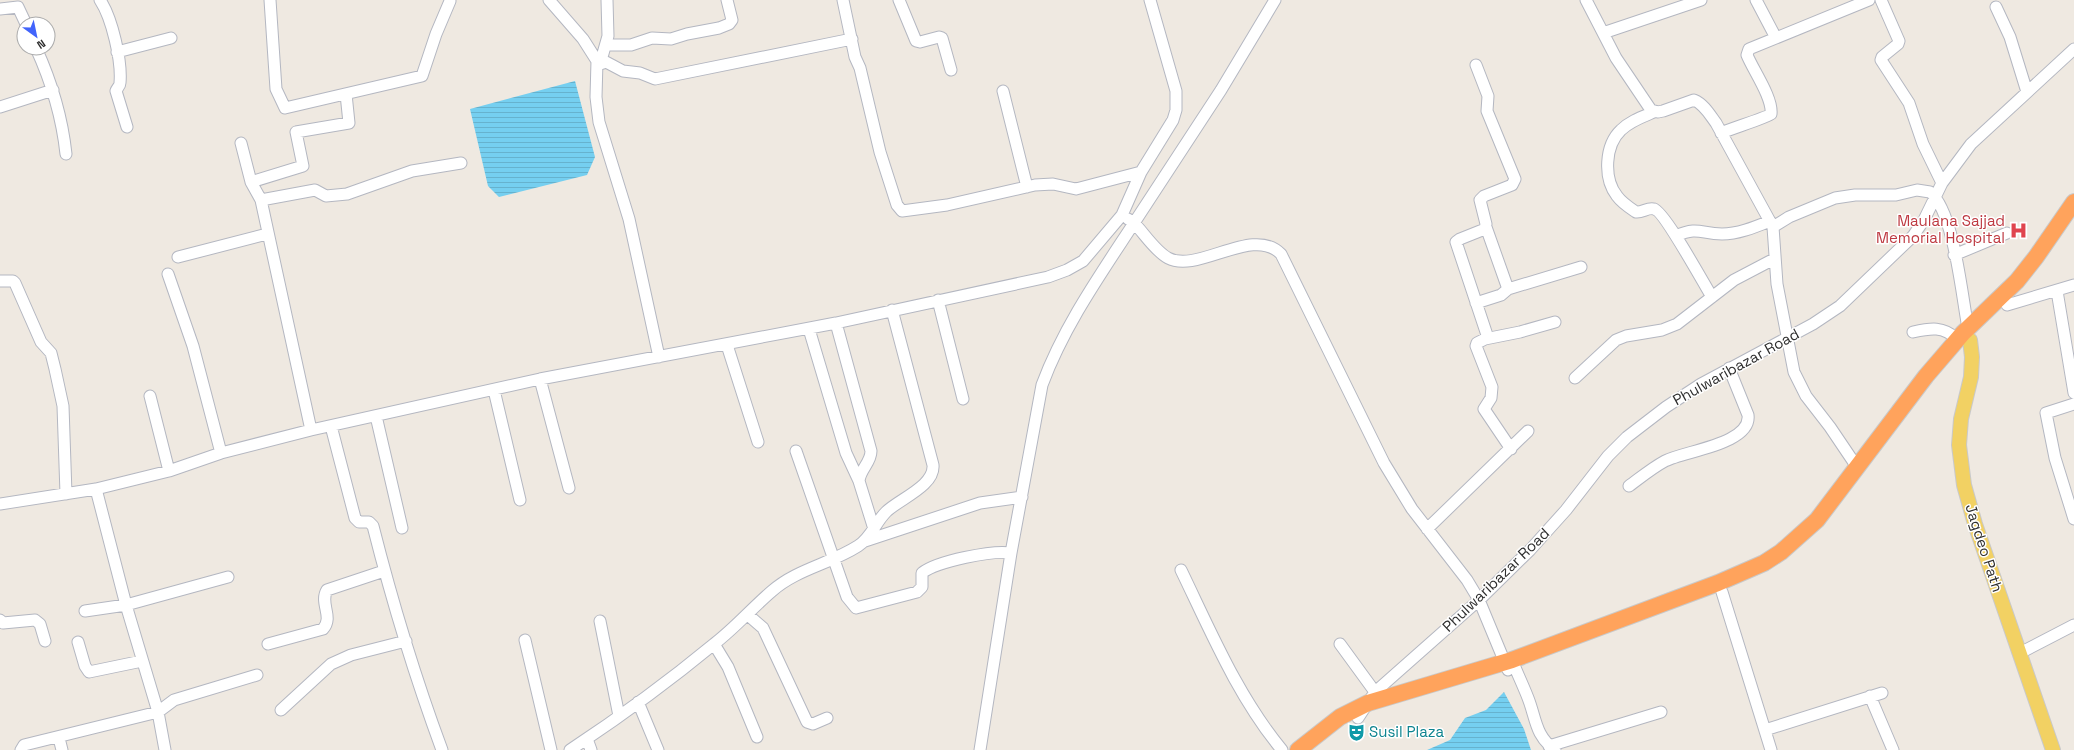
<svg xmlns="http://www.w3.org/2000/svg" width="2074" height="750" font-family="'Space Grotesk',sans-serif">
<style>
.water{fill:url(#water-rules)}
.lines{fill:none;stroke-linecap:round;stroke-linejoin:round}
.minor-casing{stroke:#b4b7c1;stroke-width:13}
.major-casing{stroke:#c9c9c9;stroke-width:16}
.highway-casing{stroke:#c9c9c9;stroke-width:18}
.minor{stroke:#fff;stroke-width:11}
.major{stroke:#f2d163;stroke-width:14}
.highway{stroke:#ffa35c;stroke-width:16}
.labels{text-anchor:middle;stroke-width:3;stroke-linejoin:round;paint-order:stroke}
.health-label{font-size:15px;fill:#be3a42;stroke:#fff;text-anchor:end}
.street-label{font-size:15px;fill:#2e2e2e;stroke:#fff}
.culture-label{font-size:15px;fill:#0d838f;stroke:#fff;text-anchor:start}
</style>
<defs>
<pattern id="water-rules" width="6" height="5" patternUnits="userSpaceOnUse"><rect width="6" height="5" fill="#75cff0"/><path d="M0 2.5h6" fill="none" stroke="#66b2ce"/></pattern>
</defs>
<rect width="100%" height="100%" fill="#efe9e1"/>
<path class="water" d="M575,81l20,76 -8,18 -88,22 -11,-11 -18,-77z
M1504,692l20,37 7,21h-104l23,-10 15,-22 21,-8z"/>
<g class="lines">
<defs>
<path id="minor" d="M100,0c12,18 22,61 20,83 0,3 -3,5 -4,8l11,36
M270,0l6,89 9,19 137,-32 14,-42 14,-33
M549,0l34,39 14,22 -1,36 3,25 30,97 30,138
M843,0l12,57 5,11 20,84 17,53 5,6 45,-6 88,-20 18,-1 23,5 65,-17
M899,0l17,41 4,1 19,-5 3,1 9,32
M1586,0l30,58 35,52 7,2 5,-1 31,-11c10,4 16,15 22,23l57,104
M1756,0l20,38
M1881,0l18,41 -1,3 -16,13 -1,3 28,43 14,41 19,39
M1996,7l14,30 17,55
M0,9l18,-2 8,17
M1603,33l98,-33
M607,45h24l21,-7 19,1 16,-5 32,-6 10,-4 3,-4 -5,-20
M36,48c16,35 26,69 30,106
M117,52l54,-14
M600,64l8,-28 -1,-36
M597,65l9,-3 17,9 17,2 15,6 197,-40
M1476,65l12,31 -1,15 28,68 -3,6 -28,11 -4,4 6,24 -1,5 -25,10 -4,3 32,96
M1003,91l24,96
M0,107l53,-17
M1654,112c-12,5 -24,9 -33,18 -16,15 -18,48 -4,66 5,7 13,12 19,16 6,1 12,-5 18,-3 10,2 50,75 58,88
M1721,133c9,-4 47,-16 50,-19 2,-16 -18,-44 -24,-59l2,-6 120,-49
M241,143l10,39 10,18
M251,182l52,-16 -7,-34 53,-9 -3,-29
M1128,219l6,4 87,-133 54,-90
M1676,236c22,-10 25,-2 46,-2 16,0 33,-7 48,-13
M1954,255l53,-22
M178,257l89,-23
M168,274l25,72 28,107
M0,281h13l2,2 26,59 10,11 4,16 8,37 3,88
M1508,289l73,-22
M2057,291l17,102
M938,300l25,99
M1476,303l25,-8 7,-6 -22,-62
M2007,305l67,-20
M836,323l35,128c0,12 -11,18 -12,30l15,48
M809,329l37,124 13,28
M1913,332c18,-4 30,-6 44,7
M727,345l31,97
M1575,378l41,-38 10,-4 36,-6 15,-6 57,-44 40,-21
M540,379l29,109
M494,390l26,110
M150,396l19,75
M2074,404l-28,9 9,45 19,61
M376,416l26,112
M331,426l24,92 4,4h10l4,4c19,75 42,151 69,224
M311,430l-50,-230 54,-10 11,6 21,-2 65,-23 49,-8
M1511,449l-27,-40 7,-11 1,-11 -16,-41 1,-3 8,-4 35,-7 35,-10
M796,451l51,146 9,11 61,-16 5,-5v-14c15,-12 71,-23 89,-20
M1857,467l-27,-40 -24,-31 -12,-24 -17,-88 -4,-57 16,-10 46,-19 20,-3h41l21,-5 13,2c24,19 32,105 38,136
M1629,486c11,-8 23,-18 36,-25 19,-10 87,-17 83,-46l-19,-47
M96,489l30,116 32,107 7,38
M0,504l96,-15 73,-18 52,-18 90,-23 229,-51 296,-56 212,-46 19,-7 16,-9 39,-46 19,-43 32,-52 3,-10v-19l-26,-91
M1427,529l101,-98
M865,541l115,-38 42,-6
M1181,570c30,62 57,127 101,180
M1722,592l49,158
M85,611l41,-6 102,-28
M748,615l15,13 44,94 6,2 14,-6
M0,620l3,3 32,-3 5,4 5,17
M600,621l19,95
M525,640l26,110
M78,642l7,24 4,6 53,-11
M268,644l55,-15c11,-12 -4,-26 4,-39l57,-19
M714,644l14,23 29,70
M1340,644l35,48
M2020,653l54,-28
M1512,660c5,13 11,25 16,38 8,20 7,38 27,52
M1870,696l23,54
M638,702l20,48
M281,710l50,-46 20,-9 55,-14
M1358,718l17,-26 104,-92 51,-50 36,-40 42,-54 19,-19 39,-30 35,-23 112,-60 27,-18 73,-70 11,-16 18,-37 29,-39 103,-95
M1765,730l117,-37
M59,738l3,12
M587,739l4,11
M1549,746l112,-34
M21,750l3,-5 134,-33 16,-12 83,-25
M570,750c50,-33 98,-68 144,-106 21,-16 38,-36 58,-53 25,-22 58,-27 86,-45 13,-8 17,-23 28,-34 13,-13 49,-26 47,-47l-41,-155
M980,750l31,-197 31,-168c22,-59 58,-110 92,-162 10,10 21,28 34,35 30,16 85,-33 113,-4l103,209 28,46 55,71 12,20 29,70"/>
<path id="major" d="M1970,340l2,17 -1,20 -10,42 -2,26 5,40 11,39 78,226"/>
<path id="highway" d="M1298,750l42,-33 28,-14 144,-43 206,-77 46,-20 17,-11 36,-32 109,-144 37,-43 54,-52 19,-24 38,-55"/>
</defs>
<use href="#minor" class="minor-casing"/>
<use href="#major" class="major-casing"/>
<use href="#highway" class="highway-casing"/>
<use href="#minor" class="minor"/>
<use href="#major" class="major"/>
<use href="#highway" class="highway"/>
</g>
<defs>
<symbol id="hospital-bare" viewBox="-9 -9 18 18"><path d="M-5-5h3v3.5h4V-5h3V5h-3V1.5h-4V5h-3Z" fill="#e0444e" stroke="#fff" stroke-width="2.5" paint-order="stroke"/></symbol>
<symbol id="theatre-bare" viewBox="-9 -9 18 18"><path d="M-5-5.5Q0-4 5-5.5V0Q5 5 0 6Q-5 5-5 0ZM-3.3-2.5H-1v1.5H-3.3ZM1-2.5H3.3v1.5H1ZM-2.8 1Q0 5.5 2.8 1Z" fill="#0f9aa8" stroke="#fff" stroke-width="2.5" paint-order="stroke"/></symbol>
</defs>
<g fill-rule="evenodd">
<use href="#hospital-bare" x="2006" y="218" width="25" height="25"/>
<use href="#theatre-bare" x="1344" y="720" width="25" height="25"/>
</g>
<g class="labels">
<g class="health-label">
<text x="2005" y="226">Maulana Sajjad<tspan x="2005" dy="17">Memorial Hospital</tspan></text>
</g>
<g class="street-label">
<text transform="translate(1736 367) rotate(-29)" y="5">Phulwaribazar Road</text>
<text transform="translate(1984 548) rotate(72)" y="5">Jagdeo Path</text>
<text transform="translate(1496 580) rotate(-44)" y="5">Phulwaribazar Road</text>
</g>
<g class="culture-label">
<text x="1369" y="737">Susil Plaza</text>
</g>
</g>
<g transform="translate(36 36) rotate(147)"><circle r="19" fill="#ffffff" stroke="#ababab"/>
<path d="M0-3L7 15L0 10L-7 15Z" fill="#4264fb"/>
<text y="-6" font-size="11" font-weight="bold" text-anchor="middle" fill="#2e2e2e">N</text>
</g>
</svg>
